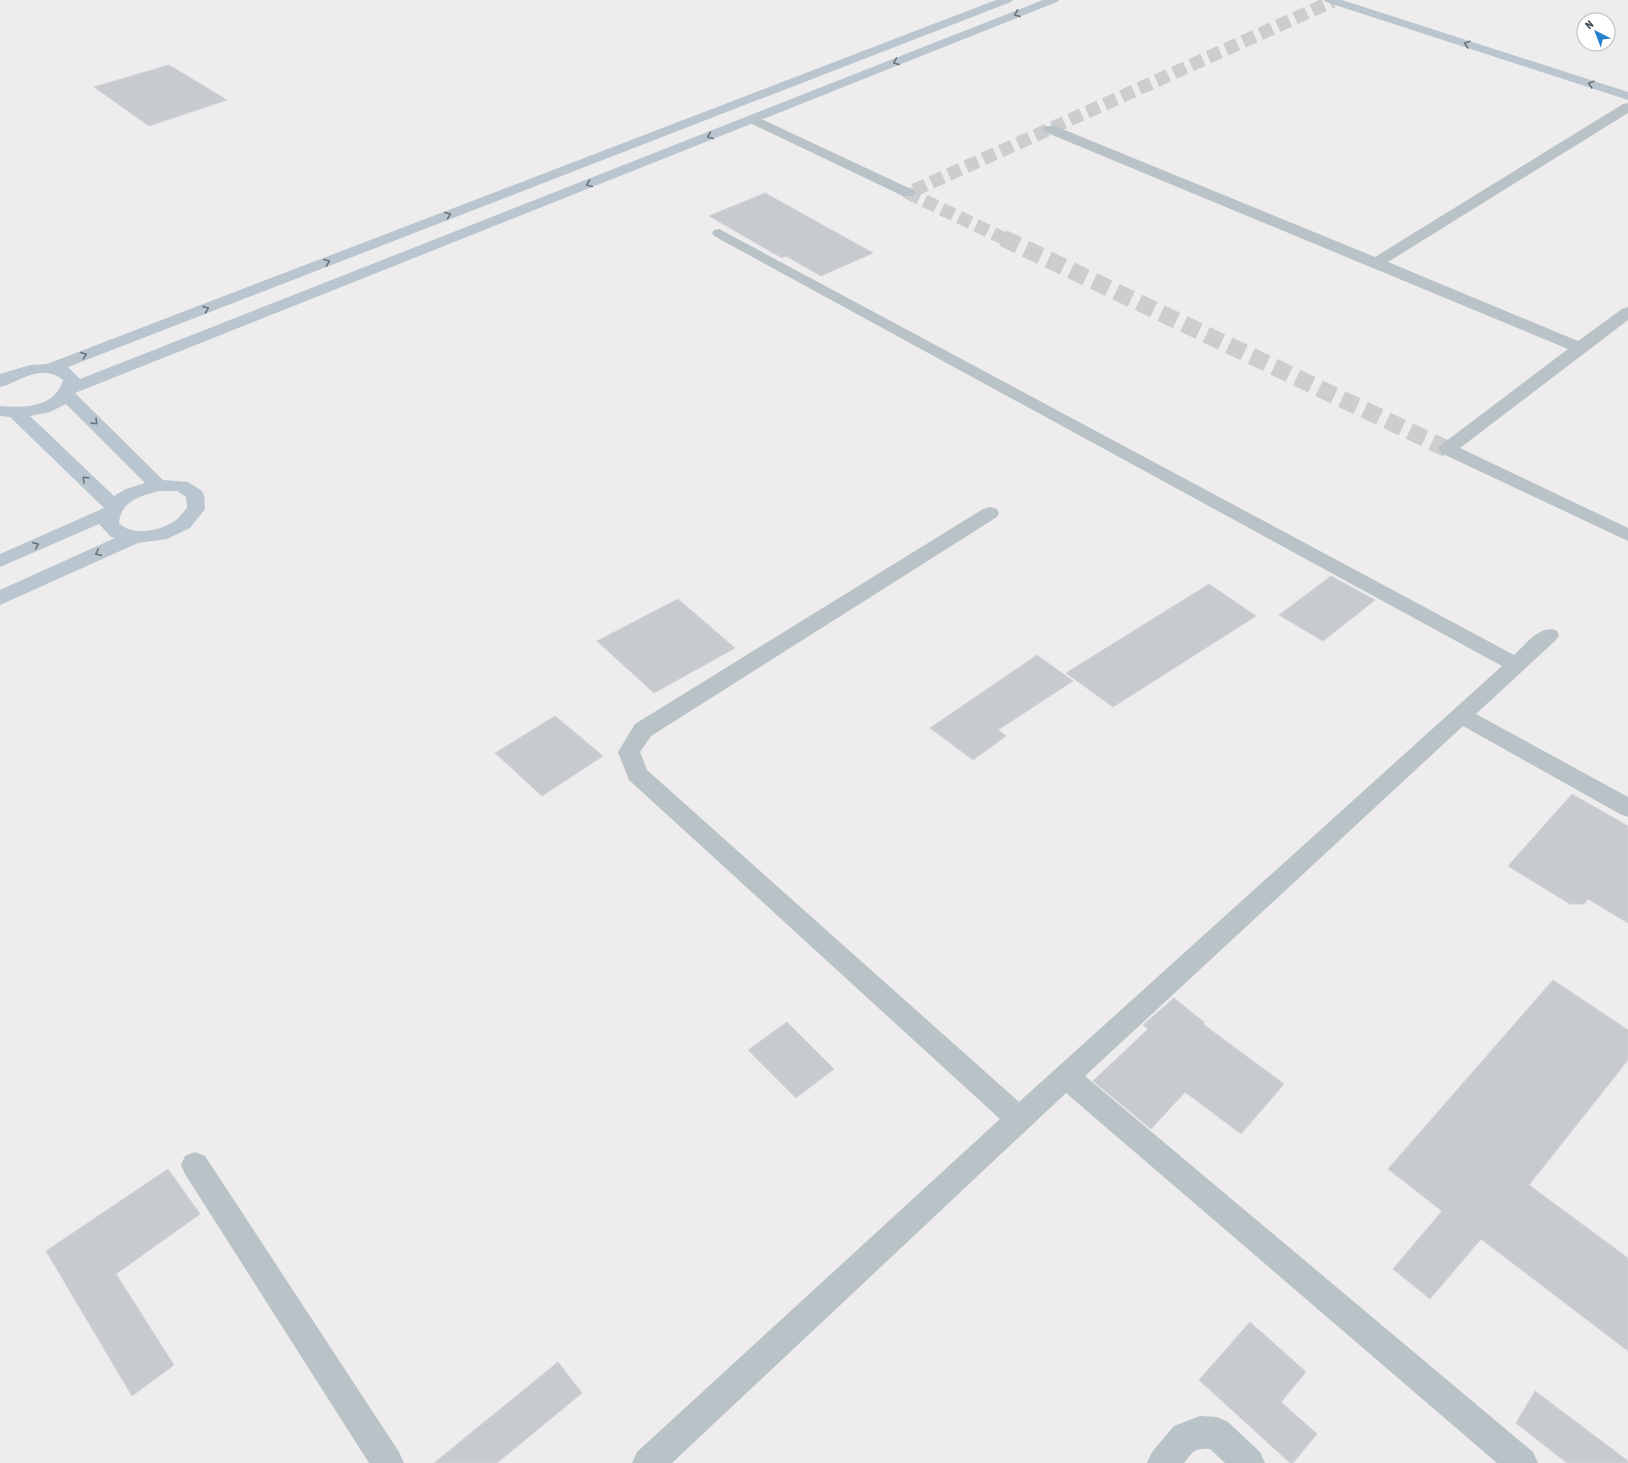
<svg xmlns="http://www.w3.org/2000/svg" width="1628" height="1463" font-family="'Asap Condensed',sans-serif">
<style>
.building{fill:#c7cace;stroke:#d0d3d7}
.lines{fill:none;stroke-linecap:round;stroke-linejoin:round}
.street-tunnel-far1{stroke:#cccdce;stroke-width:13;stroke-dasharray:13 6;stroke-linecap:butt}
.street-tunnel{stroke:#cccdce;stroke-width:17;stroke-dasharray:17 8;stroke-linecap:butt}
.street{fill:#b8c2c7;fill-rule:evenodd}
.secondary{fill:#bac6cf;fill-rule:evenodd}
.oneway{stroke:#69747b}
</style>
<rect width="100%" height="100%" fill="#eeecec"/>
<path class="building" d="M169,65l58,35 -78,26 -55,-39z
M765,193l108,60 -52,23 -35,-20 -4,2 -73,-42z
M1331,576l44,24 -52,41 -44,-26z
M1209,584l47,32 -143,91 -47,-34z
M678,599l57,49 -81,45 -57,-52z
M1037,655l36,26 -75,49 8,6 -33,24 -43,-32z
M555,716l48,40 -61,40 -47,-43z
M1572,794l56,32v97l-40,-24 -4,5h-14l-62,-38z
M1553,980l75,50v30l-99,125 99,73v93l-147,-112 -51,60 -37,-30 49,-58 -54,-42z
M1174,998l30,24 -1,2 81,60 -43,50 -56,-42 -34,37 -58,-48 55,-52 -5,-4z
M787,1022l47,47 -38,29 -48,-48z
M168,1169l32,45 -84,60 58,91 -42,31 -86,-145z
M1250,1322l56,50 -25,30 36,32 -24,29h-3l-91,-83z
M558,1362l24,31 -85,70h-63z
M1535,1391l93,70v2h-61l-51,-40z"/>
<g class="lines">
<path class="street-tunnel-far1" d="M1005,239l-97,-46 425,-192"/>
<path class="street-tunnel" d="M1003,238l444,211"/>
<path class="street" d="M1628,103v10l-240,149 190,79 44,-32 6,-2v13l-168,128 168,80v13l-187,-88 -3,-4 3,-4 127,-96 -523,-217 -2,-3 2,-3h10l320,131 248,-153z
M753,115l160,75 2,3 -2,3h-10l-155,-74 -2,-3 2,-3z
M719,229l795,426c12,-11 25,-30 42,-25l3,5 -3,5 -80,74 152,83v20l-8,-3 -157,-88 -378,350 448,376 5,11h-41l-431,-370 -394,370h-40l5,-11 363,-333 -371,-339 -11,-28 17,-28 348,-215 7,-2 7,2 2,4 -2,4 -346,219 -11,16 7,18 372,332 483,-436 -788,-430 -2,-3 2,-3z
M195,1152l10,4 194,296 5,11h-35l-184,-289 -4,-9 4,-9z
M1200,1416l17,1 11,5 32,30 5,11h-40l-15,-14c-16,-1 -16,2 -26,14h-37l5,-11 22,-26z"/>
<path class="secondary" d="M996,0h17l-2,2 -943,365 12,12 963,-379h16l-2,2 -982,391 88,87 25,2 14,9 2,4 1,14 -15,19 -23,11 -29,4 -138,62v-15l115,-52 -4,-1 -12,-13 -99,43v-13l104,-46 -94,-91 -10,-1v-10c24,2 55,2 63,-26 -22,-18 -43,2 -63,7v-13l30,-9 17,-1zM66,404l79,79 -19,6 -12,7 -84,-80 20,-4zM159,491h18l9,6 1,11c-4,4 -7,9 -11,12 -15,11 -43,17 -57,3 2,-22 21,-27 40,-32z
M1324,0h18l286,92v8l-302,-98z"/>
</g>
<defs><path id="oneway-chevron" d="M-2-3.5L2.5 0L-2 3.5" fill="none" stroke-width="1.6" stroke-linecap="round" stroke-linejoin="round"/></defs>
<g class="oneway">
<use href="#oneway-chevron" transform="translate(1017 14) rotate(158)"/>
<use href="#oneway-chevron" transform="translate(1467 44) rotate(-162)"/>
<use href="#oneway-chevron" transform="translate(896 62) rotate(158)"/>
<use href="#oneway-chevron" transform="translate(1591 84) rotate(-162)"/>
<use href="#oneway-chevron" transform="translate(710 136) rotate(158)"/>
<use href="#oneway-chevron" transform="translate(589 184) rotate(158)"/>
<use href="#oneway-chevron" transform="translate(448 215) rotate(-21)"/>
<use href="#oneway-chevron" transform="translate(327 262) rotate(-21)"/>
<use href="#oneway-chevron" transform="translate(206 309) rotate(-21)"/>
<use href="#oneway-chevron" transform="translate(84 355) rotate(-20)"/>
<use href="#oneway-chevron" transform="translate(95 422) rotate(44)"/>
<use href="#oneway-chevron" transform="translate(85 479) rotate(-136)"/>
<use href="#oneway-chevron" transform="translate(36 545) rotate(-24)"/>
<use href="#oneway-chevron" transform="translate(98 553) rotate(156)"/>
</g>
<g transform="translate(1596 32) rotate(318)"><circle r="19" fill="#ffffff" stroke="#b5b9bc"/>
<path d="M0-3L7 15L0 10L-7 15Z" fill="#2780cd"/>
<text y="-6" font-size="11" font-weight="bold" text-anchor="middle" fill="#465157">N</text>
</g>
</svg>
